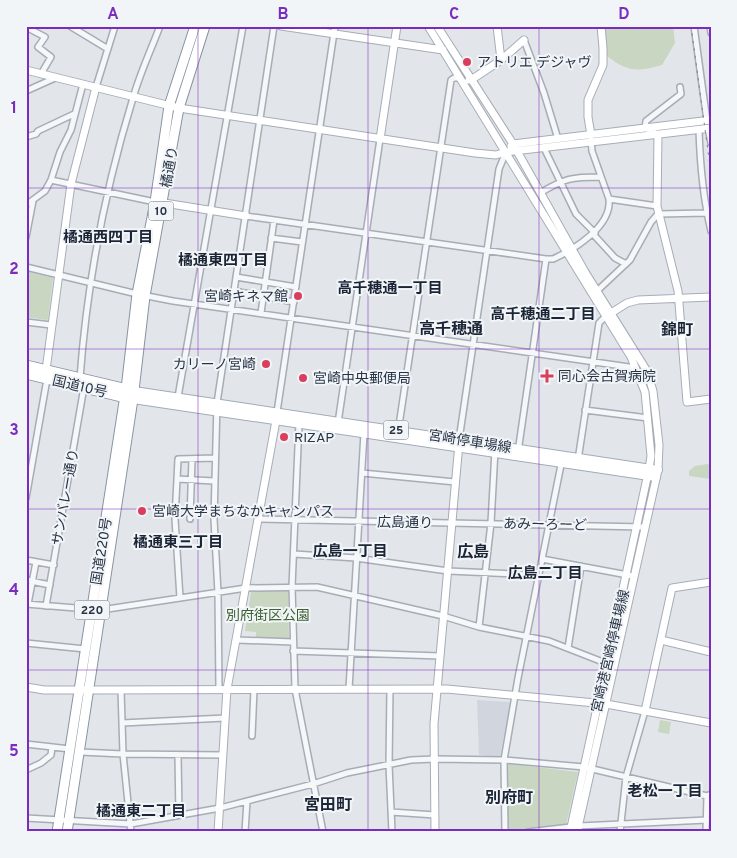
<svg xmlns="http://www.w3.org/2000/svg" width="737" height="858" font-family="Overpass,'Noto Sans JP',sans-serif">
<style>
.built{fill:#d0d5de}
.green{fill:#c8d6c2}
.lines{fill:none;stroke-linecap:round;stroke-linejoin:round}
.street-casing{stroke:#a6adb6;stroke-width:8}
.secondary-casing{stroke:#a6adb6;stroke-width:9}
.primary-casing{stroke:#a0abb8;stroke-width:10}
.highway-casing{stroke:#8894a3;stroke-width:11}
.street{stroke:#f5f7f9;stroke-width:5}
.secondary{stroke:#fff;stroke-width:7}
.primary{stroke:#fff;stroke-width:8}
.highway{stroke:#fff;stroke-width:9}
.rail{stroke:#7a8696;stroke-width:1;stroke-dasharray:2.5 5;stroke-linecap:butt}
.grid{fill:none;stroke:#7b2cbf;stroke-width:1;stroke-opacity:0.55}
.poi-dot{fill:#d93f5c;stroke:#f2f5f8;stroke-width:2}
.labels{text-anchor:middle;stroke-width:4;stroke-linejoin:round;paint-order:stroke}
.shield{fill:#f2f5f8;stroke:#656e7b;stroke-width:1}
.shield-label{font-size:12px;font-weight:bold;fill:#283445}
.poi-label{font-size:14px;fill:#283445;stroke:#f2f5f8;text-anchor:start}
.street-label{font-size:14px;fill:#283445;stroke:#f2f5f8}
.park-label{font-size:14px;fill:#3f6235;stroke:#f2f5f8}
.neighbourhood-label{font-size:15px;font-weight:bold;fill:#1b2536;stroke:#f2f5f8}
.quarter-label{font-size:16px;font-weight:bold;fill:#1b2536;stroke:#f2f5f8}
.neatline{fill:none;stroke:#7b2cbf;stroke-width:2}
.grid-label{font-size:16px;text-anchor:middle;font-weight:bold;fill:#7b2cbf}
</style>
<rect width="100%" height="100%" fill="#e2e6eb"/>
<path class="built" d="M477,700l33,2 -10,55 -21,-2z"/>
<path class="green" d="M604,26h69l2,17 -13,22c-24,7 -35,7 -55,-9z
M26,271l27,7 -5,41 -1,1 -21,-3z
M707,464l4,1v14l-22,-3v-5l6,-5z
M288,589l1,50 -33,-2v-5l-11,-1 6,-39z
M660,720l11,2 -2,12 -11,-2z
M510,764l68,8 -12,53 -57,6 -2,-2 -2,-61z"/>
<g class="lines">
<defs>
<path id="street" d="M70,26l38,23
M694,26l13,95
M710,26l1,7
M26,27l19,10 -7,10 13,10 -10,17
M524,40l20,53 14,46
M96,87l19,-61
M26,91l29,-13
M708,128l3,15
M699,130c1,33 4,68 12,101
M658,134l-13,-6 1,-7 35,-27 -1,-7
M26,137l10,-3 2,-3 36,-17
M544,148l32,66 19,19
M51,180l104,22
M540,193c25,-15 32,-16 61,-16
M609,199l48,7
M26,205l19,-14 6,-11 9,-28 11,-22 12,-46
M246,216l300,43h7c22,-10 59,-33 56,-60l-17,-48 -1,-11
M593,234l22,24 11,6
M26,237l7,-36
M271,238l31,4
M26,267l111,27 36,7 463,67
M236,277l60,10
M234,291l60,11
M597,291l33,-31 21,-38 7,-8 49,-1
M261,313l13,-93
M26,322l25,3
M80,378c7,-95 25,-189 53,-280 7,-25 18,-48 27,-72
M178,397l65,-371
M585,410l63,8
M277,412l58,-386
M299,423l-7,164 3,102 28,143
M338,423l42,-284
M398,432l53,-352 3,-2h6
M459,440l40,-271 7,-17
M518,452l28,-193
M578,460l21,-137 6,-6
M362,473l93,9
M177,479l37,2
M26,498l21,-119
M190,519l2,-60
M259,519l386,8
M294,554l62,4 92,13 91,4
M542,559l91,17
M26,560l28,5
M26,580l24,5
M180,598l-5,-79 3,-60 37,-1
M26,604l75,6 145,-22 71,-1 126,29 36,11 70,14 59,23
M28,604l8,-42
M46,606l38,-219
M479,627l12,-104 4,-73
M237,640l56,2
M26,643l59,6
M568,648l13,-82
M293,651l147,5
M219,689l-1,-96 -4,-74 3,-116 57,-377
M349,689l15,-256
M390,689l-1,76 3,67
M121,690l2,64 8,78
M122,723l103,-5
M252,736l2,-47
M26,744l44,5
M80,752l43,2 100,1
M178,755l1,60
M26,770l15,-7 10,-8 1,-8
M391,812l44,3
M26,818l105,6 89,-16 93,-24 34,-11 64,-13 23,-1 70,1 80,7 123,29 4,-2
M245,832l2,-31
M505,832l-1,-72 14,-82 44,-218
M528,832l51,-6 128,-6
M620,832l6,-55 19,-66
M706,832l1,-36"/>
<path id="secondary" d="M281,26l162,24
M428,26l203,331 14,35 6,64 -2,13 -79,363
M437,26l76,118 72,128 62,99 6,20 6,54 -1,25 -81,362
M497,26l4,34
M26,70l153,38 296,45 21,2 10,-3 205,-24
M469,80h2l30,-20 23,-20
M591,135l-3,-18v-17l15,-35v-17l-2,-22
M658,135l-1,71 21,85 9,111 24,-3
M380,139l17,-113
M511,146l2,-2 198,-24
M158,202l88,14
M608,315l19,-12 11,-3 73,-3
M46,370l25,-186 25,-97
M661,640l50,12
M26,687l18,3h46l357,-1 159,15 105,19
M645,711l27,-123 39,-6
M218,832l9,-143 50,-274
M435,832l-1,-108 25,-281"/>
<path id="primary" d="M134,391l524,79
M133,399l523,78"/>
<path id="highway" d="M26,365l105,25
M26,374l104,25
M57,832l69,-443 11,-95 18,-92 14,-96 26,-80
M67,832l66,-433 12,-103 34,-188 26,-82"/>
</defs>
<use href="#street" class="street-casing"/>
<use href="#secondary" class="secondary-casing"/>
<use href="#primary" class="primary-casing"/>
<use href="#highway" class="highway-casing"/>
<use href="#street" class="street"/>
<use href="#secondary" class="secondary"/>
<use href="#primary" class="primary"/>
<use href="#highway" class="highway"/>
<path class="rail" d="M691,26l20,147"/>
</g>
<path class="grid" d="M198,26v806M368,26v806M539,26v806M26,188h685M26,349h685M26,509h685M26,670h685"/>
<g class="poi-dot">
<circle cx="467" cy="62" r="5"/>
<circle cx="298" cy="296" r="5"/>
<circle cx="266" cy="364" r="5"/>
<path d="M544.5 368.5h5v5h5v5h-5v5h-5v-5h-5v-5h5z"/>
<circle cx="303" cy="378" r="5"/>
<circle cx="284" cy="437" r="5"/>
<circle cx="142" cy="511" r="5"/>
</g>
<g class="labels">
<g class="shield">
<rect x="148.5" y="201.5" width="25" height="19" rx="4"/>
<rect x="383.5" y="420.5" width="25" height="19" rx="4"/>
<rect x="74.5" y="600.5" width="35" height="19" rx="4"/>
</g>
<g class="shield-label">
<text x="161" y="215">10</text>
<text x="396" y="434">25</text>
<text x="92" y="614">220</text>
</g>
<g class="poi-label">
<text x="477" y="67">アトリエ デジャヴ</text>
<text x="288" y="301" text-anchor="end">宮崎キネマ館</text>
<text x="256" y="369" text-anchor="end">カリーノ宮崎</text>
<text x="558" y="381">同心会古賀病院</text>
<text x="313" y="383">宮崎中央郵便局</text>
<text x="294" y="442">RIZAP</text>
<text x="152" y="516">宮崎大学まちなかキャンパス</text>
</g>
<g class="street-label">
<text transform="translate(169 167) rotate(-80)" y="5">橘通り</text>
<text transform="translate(80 386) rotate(13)" y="5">国道10号</text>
<text transform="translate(470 441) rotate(9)" y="5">宮崎停車場線</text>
<text transform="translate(65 497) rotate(-80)" y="5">サンバレー通り</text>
<text transform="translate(405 522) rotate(1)" y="5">広島通り</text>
<text transform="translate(545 524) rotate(1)" y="5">あみーろーど</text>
<text transform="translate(101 551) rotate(-81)" y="5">国道220号</text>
<text transform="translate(610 651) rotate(-77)" y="5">宮崎港宮崎停車場線</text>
</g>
<g class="park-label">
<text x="268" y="620">別府街区公園</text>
</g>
<g class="neighbourhood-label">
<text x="108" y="242">橘通西四丁目</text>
<text x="223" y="265">橘通東四丁目</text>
<text x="390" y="293">高千穂通一丁目</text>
<text x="543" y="319">高千穂通二丁目</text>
<text x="178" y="547">橘通東三丁目</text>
<text x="350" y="556">広島一丁目</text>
<text x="545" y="578">広島二丁目</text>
<text x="665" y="796">老松一丁目</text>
<text x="141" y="816">橘通東二丁目</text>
</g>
<g class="quarter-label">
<text x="451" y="334">高千穂通</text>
<text x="677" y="335">錦町</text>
<text x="473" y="557">広島</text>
<text x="509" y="803">別府町</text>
<text x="328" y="810">宮田町</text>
</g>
</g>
<rect width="737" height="858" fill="none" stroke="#f2f5f8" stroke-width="55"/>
<rect x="28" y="28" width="682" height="802" class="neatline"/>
<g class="grid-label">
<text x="113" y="19">A</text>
<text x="283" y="19">B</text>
<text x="454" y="19">C</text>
<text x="624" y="19">D</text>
<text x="14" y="113">1</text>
<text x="14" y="274">2</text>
<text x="14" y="435">3</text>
<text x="14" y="595">4</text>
<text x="14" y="756">5</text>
</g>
</svg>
